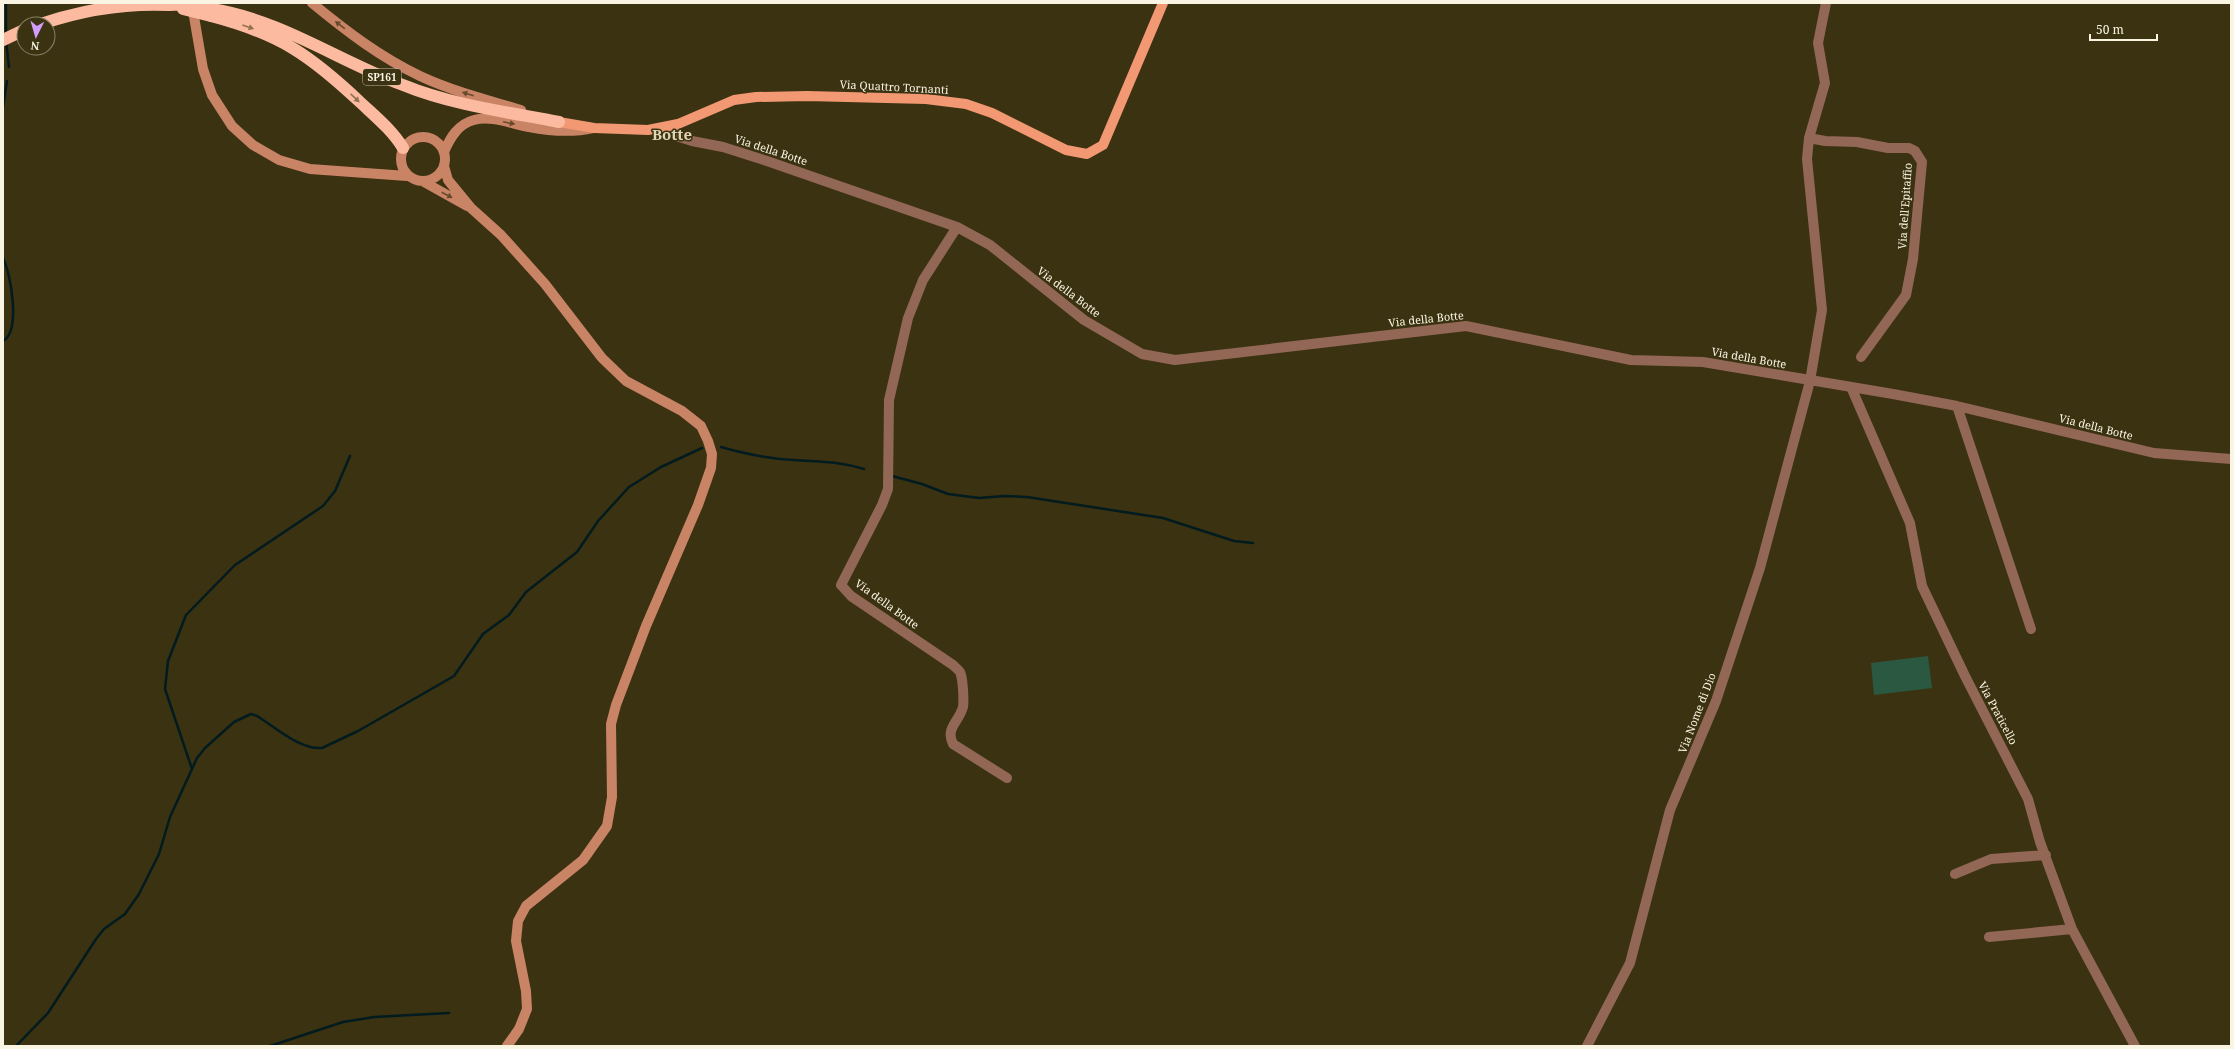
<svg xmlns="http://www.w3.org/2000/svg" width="2234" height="1049" font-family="'Noto Serif',serif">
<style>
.green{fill:#2b5840}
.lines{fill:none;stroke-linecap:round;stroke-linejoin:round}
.stream{stroke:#021b1e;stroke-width:2.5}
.street{stroke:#936755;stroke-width:10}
.secondary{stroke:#c98466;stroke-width:10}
.primary{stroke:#f29973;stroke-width:10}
.highway{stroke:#fcbba0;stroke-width:12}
.highway-bridge{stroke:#fcbba0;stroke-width:12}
.oneway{fill:#664b2b}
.oneway2{fill:#927052}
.labels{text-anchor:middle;stroke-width:3;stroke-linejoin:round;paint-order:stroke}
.shield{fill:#3b3212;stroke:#c1baa4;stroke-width:1}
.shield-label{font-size:10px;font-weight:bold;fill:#faf5e3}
.street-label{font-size:11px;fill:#faf5e3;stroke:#3b3212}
.district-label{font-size:15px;font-weight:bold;fill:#e0d5b1;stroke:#3b3212}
</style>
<rect width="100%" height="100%" fill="#3b3212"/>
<path class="green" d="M1928,656l4,32 -58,7 -3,-32z"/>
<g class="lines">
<path class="stream" d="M6,34v-31
M6,41l3,26
M3,107l4,-26
M3,258c8,16 18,73 0,83
M721,447c21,6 51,12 73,13 26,2 43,1 70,9
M892,476l30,8 26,10 31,4 25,-2 23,1 136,21 71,23 19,2
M192,769l-27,-80 3,-28 18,-46 49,-50 88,-59 12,-15 15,-35
M16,1046l32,-33 48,-74 8,-10 21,-15 14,-20 20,-40 11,-37 27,-59 8,-10 29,-26 17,-8 6,2c18,11 43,34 65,32l36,-17 96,-55 29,-42 26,-19 17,-23 51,-40 21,-31 31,-34 32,-20 41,-19
M270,1046l73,-24 31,-5 75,-4"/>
<path class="street" d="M670,127l9,10 13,4 31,6 44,14 190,66 33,18 94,75 58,34 33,6 291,-34 165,34 72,2 190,32 64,12 197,47 77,6
M1809,138l16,3 32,1 31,6h21l6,3 7,11 -9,97 -7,36 -45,62
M957,227l-34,53 -15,38 -19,82 -1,89 -6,16 -41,80 10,11 102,69c2,2 6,5 7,7 3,6 4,29 3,35 -4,15 -18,21 -10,37l54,34
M1851,387l59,136 12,63 43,90 63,123 12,43 32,87 63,117
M1957,406l74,223
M1955,874l36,-15 55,-4
M1989,937l83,-8
M1587,1046l43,-83 40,-153 46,-109 44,-133 50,-187 12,-71 -15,-151 2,-21 16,-55 -7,-40 8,-40"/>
<path class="secondary" d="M312,3c34,28 68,54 108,73 32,15 67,24 101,34
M192,5l11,64 9,26 20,31 21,19 26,15 31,9 97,7
M401 159a22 22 0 1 1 44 0a22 22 0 1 1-44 0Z
M444,152c6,-14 14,-28 30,-32 17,-5 38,4 55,7 21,4 42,6 64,1
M444,166l4,14 23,28 30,27 44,49 57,74 24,23 56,30 19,15 7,15 4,13 -1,14 -13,37 -52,121 -30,79 -5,19 1,73 -5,29 -24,34 -57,46 -8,15 -2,20 10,50 1,18 -8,20 -12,17
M424,182l43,24"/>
<path class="primary" d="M559,122l35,6 54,2 30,-6 56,-24 22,-3 51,-1 119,3 40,5 26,9 74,37 21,4 16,-9 60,-142"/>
<path class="highway" d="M212,9c72,12 124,51 191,76 49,20 104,27 156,37
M211,16c69,18 99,39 150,87 15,14 31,27 42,45
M41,24c41,-14 84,-21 128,-19
M3,40l21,-10"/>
<path class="highway-bridge" d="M169,5l44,-2
M183,9l28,7"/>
</g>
<defs><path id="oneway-solid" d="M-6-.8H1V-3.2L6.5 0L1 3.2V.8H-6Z"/></defs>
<g class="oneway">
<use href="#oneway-solid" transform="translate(340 25) rotate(-143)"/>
<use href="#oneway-solid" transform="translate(468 94) rotate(-163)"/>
<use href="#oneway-solid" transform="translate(509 123) rotate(12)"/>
<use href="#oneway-solid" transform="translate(447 195) rotate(28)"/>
</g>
<g class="oneway2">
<use href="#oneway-solid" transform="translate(248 27) rotate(19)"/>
<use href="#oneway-solid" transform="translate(355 98) rotate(43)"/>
</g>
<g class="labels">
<rect class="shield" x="363" y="69" width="38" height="16" rx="3"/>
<g class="shield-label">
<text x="382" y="81">SP161</text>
</g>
<g class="street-label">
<text transform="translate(894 87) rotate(3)" y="4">Via Quattro Tornanti</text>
<text transform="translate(771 150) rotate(18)" y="4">Via della Botte</text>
<text transform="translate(1905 206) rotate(-86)" y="4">Via dell'Epitaffio</text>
<text transform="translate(1069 292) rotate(37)" y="4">Via della Botte</text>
<text transform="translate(1426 319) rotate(-6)" y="4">Via della Botte</text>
<text transform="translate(1749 358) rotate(10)" y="4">Via della Botte</text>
<text transform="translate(2096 427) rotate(14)" y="4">Via della Botte</text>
<text transform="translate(887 604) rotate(36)" y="4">Via della Botte</text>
<text transform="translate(1697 713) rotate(-69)" y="4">Via Nome di Dio</text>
<text transform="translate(1998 713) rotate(62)" y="4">Via Praticello</text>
</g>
<g class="district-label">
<text x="672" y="140">Botte</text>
</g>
</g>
<rect width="2234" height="1049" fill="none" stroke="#faf5e3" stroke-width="8"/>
<g transform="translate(36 36) rotate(185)"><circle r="19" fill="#3b3212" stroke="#878066"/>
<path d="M0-3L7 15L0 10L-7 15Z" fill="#d29dfd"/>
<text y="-6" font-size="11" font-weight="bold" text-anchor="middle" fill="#faf5e3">N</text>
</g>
<path d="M2090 34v6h67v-6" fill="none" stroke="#faf5e3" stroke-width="2"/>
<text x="2096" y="34" font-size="12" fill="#faf5e3" stroke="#3b3212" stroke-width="3" paint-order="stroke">50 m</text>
</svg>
